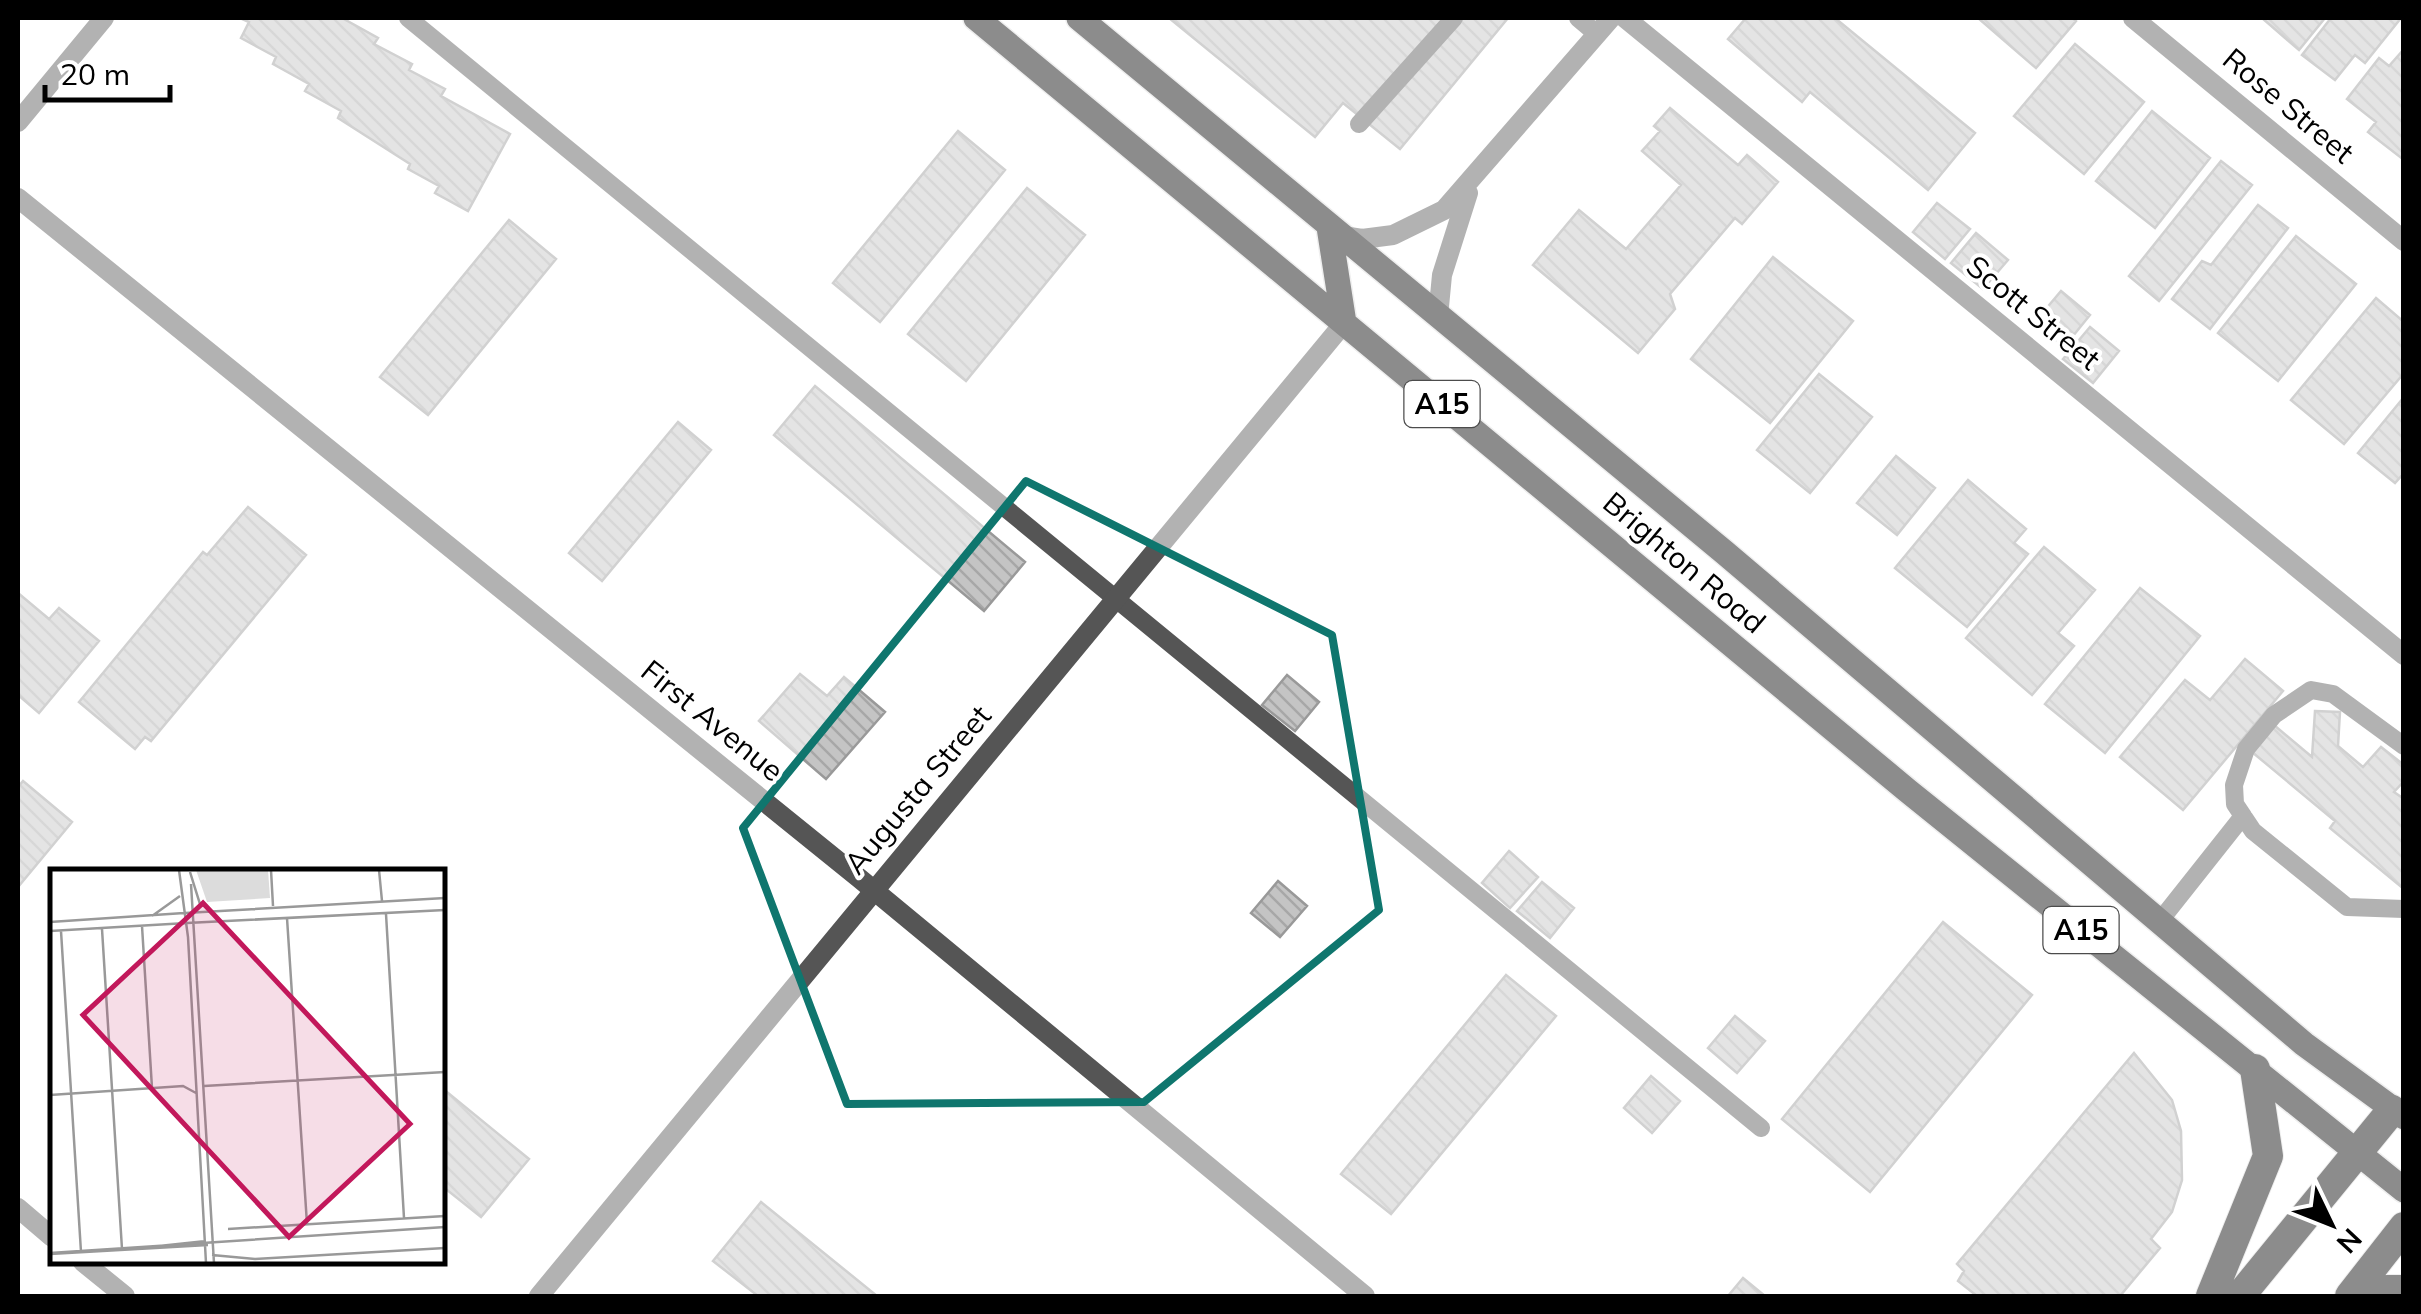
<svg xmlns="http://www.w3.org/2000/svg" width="2421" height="1314" font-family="Mulish,sans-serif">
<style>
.building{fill:url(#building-back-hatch);stroke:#999;stroke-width:2.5}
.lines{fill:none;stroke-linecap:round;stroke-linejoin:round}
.primary-casing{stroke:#dbdbdb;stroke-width:28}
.highway-casing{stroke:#dbdbdb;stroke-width:32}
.lane{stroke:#555;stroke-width:18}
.street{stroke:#555;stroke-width:20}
.primary{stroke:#000;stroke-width:25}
.highway{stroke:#000;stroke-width:30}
.marked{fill:none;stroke:#0f766e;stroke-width:8;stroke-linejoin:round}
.labels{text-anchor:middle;stroke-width:8;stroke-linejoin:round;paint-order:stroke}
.shield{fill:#fff;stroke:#4c4c4c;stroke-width:2.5}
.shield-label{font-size:28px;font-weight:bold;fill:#000}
.street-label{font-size:30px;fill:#000;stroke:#fff}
.inset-road{fill:none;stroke:#999;stroke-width:2.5}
.view{fill:#c2185b;fill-opacity:0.15;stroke:#c2185b;stroke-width:5}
.inset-edge{fill:none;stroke:#000;stroke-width:5}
</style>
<defs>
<pattern id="building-back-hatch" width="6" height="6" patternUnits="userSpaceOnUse" patternTransform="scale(2.5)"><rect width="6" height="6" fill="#c4c4c4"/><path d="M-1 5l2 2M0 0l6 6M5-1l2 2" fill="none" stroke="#a7a7a7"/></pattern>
</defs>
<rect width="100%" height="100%" fill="#fff"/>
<path class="building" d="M240,18h102l36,20 -4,6 38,20 -3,6 36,19 -4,7 69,38 -42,77 -33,-18 4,-7 -31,-17 2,-5 -72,-46 3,-7 -36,-20 4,-7 -36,-20 3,-7 -35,-19 8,-16z
M1169,18h339l-108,131 -57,-46 -28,34z
M1746,18h89l140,115 -47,57 -118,-98 -8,10 -74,-63z
M1978,18h95l3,3 -40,47z
M2262,18h63l-26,32z
M2331,18h70l-36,45 -10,-8 -20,25 -33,-25z
M2075,44l69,58 -60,72 -70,-58z
M2404,49v111l-36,-28 8,-10 -29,-23 32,-41 10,8z
M1670,108l68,57 9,-10 31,27 -36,42 -7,-6 -65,76 5,15 -37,44 -105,-88 46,-55 47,39 55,-64 -39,-34 18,-20 -6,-5z
M2152,111l58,47 -55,70 -59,-47z
M958,131l47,39 -125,152 -47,-39z
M2221,161l31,24 -93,116 -30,-25z
M1027,188l58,47 -119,146 -58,-47z
M1937,203l33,26 -25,30 -32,-27z
M2258,205l30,23 -78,101 -38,-30 30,-38 9,4z
M509,220l47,39 -128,156 -48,-38z
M1976,233l32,27 -25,29 -32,-26z
M2296,236l60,48 -78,97 -60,-48z
M1773,257l80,64 -83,102 -79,-64z
M2061,291l29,24 -26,32 -30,-24z
M2376,298l28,24v51l-60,71 -53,-44z
M2090,327l29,24 -26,32 -30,-24z
M1819,374l53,43 -62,76 -53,-43z
M815,386l210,176 -41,49 -210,-176z
M2404,397v76l-9,10 -37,-30z
M678,422l33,28 -109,131 -33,-28z
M1896,456l39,32 -38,47 -40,-32z
M1968,480l58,49 -12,14 14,11 -61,73 -72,-59z
M248,507l58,48 -155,186 -6,-4 -10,12 -56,-47 124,-150 4,3z
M2044,547l51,43 -37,43 16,13 -42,49 -66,-57z
M2140,588l60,48 -95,117 -60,-49z
M18,593l31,26 10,-11 40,33 -60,72 -21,-18z
M2245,659l38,32 -100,119 -63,-53 65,-77 25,20z
M800,674l27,22 17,-19 41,35 -59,67 -67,-58z
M1287,675l32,27 -24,29 -33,-26z
M2315,711l25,1 -2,34 25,21 18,-20 23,18v16l-10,11 10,7v90l-74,-61 5,-7 -83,-69 22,-27 38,32z
M23,781l49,41 -54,65v-100z
M1509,851l29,26 -28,31 -28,-25z
M1278,881l29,25 -27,31 -29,-24z
M1542,882l32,26 -24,30 -33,-27z
M1943,922l89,73 -162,197 -88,-73z
M1506,975l50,41 -165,198 -50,-40z
M1735,1016l30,25 -28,32 -29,-25z
M2134,1053l38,47 9,31 1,49 -10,32 -21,27 9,9 -40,48h-143l-19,-15 6,-10 -7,-7z
M1651,1076l29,25 -28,32 -28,-25z
M442,1088l87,71 -48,58 -39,-31z
M761,1202l116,94h-119l-45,-35z
M1743,1278l22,18h-37z"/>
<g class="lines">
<defs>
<path id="primary" d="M976,18l932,773 496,399
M1079,18l645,534 580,492 100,73
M1329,227l15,96"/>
<path id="highway" d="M2211,1296l57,-140 -13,-87
M2240,1296l152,-186
M2350,1296l54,-69
M2380,1296l7,-6h17"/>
</defs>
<use href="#primary" class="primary-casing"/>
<use href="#highway" class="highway-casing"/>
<path class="lane" d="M408,18l1353,1110
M1578,18l19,16
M1359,124l95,-106
M2404,746l-71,-52 -22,-4 -37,25 -28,34 -12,36 1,19 18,27 94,76 57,2
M2159,922l84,-106"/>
<path class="street" d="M1625,18l779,637
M2133,18l271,223
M18,122l86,-104
M18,198l841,680 506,418
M1343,236l19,3 31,-4 51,-25 167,-192
M1438,317l4,-42 26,-82
M18,1208l34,29
M83,1262l42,34
M539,1296l805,-973"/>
<use href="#primary" class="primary"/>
<use href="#highway" class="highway"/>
</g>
<path d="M0 0H2421V1314H0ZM1026,481l306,154 47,275 -235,192 -297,2 -104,-276z" fill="#fff" fill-opacity=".55" fill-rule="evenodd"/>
<path class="marked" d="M1026,481l306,154 47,275 -235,192 -297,2 -104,-276z"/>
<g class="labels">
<g class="shield">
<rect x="1404.5" y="381" width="75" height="46" rx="8"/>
<rect x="2043.5" y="907" width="75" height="46" rx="8"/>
</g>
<g class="shield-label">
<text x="1442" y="414">A15</text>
<text x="2081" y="940">A15</text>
</g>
<g class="street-label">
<text transform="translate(2288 106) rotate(40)" y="10">Rose Street</text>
<text transform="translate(2033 313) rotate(39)" y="10">Scott Street</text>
<text transform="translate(1684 563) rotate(40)" y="10">Brighton Road</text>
<text transform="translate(712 721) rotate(39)" y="10">First Avenue</text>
<text transform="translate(918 790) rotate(-50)" y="10">Augusta Street</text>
</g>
</g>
<g transform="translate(50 869)">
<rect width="395" height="395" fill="#fff"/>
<path d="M146,1h72l2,28 -63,4z" fill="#dcdcdc"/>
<path class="inset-road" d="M129,1l9,67 18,326M221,1l2,36M329,1l3,31M140,3l10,32 9,4M141,15l23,379M135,44l260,-15M336,45l18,304M102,47l28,-20M237,49l20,306M0,53l134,-9M137,54l258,-13M92,57l10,162M52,60l20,320M0,62l137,-8M11,62l20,321M154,217l241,-14M0,226l133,-9 13,7M178,360l217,-13M109,377l47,-5M0,384l395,-26M0,385l158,-9M162,386l43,4 190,-11"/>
<path class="view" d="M153,34l207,221 -121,113 -206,-222z"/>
<rect width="395" height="395" class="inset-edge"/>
</g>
<rect width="2421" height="1314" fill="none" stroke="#000000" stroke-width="40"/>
<g transform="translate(2331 1224) rotate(133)" stroke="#ffffff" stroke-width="8" paint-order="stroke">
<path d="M0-8L18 38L0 25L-18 38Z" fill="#000000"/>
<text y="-15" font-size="28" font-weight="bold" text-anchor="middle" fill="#000000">N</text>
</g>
<path d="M45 85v15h125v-15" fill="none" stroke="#000000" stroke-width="5"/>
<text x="60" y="85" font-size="30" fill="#000000" stroke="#ffffff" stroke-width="8" paint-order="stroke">20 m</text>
</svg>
